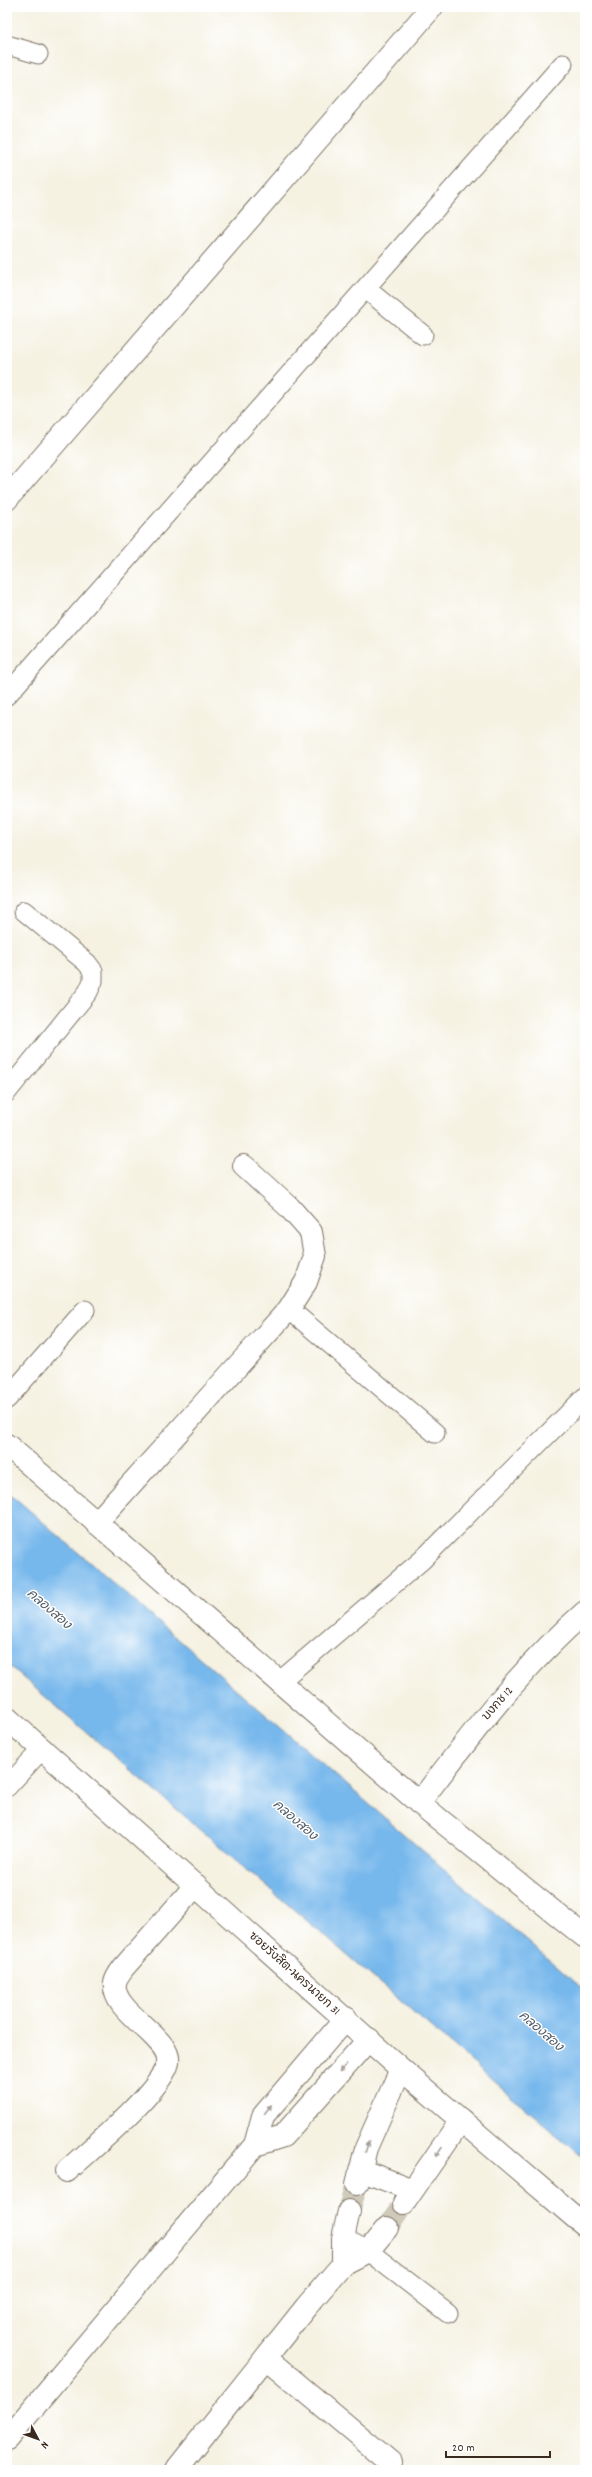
<svg xmlns="http://www.w3.org/2000/svg" width="592" height="2477" font-family="Dekko,'Playpen Sans Thai',sans-serif">
<style>
.water{fill:#77b8ec;stroke:#597185}
.lines{fill:none;stroke-linecap:round;stroke-linejoin:round}
.minor-tunnel{stroke:#d0cabb;stroke-width:22;stroke-dasharray:22 11;stroke-linecap:butt}
.service-casing{stroke:#7c7063;stroke-width:21}
.minor-casing{stroke:#7c7063;stroke-width:24}
.tertiary-casing{stroke:#7c7063;stroke-width:24}
.service{stroke:#fff;stroke-width:19}
.minor{stroke:#fff;stroke-width:22}
.tertiary{stroke:#fff;stroke-width:22}
.oneway{fill:#a79f9a}
.labels{text-anchor:middle;stroke-width:3;stroke-linejoin:round;paint-order:stroke}
.street-label{font-size:12px;fill:#3b2a1e;stroke:#fff}
.water-label{font-size:13px;font-style:italic;fill:#505c66;stroke:#fff}
</style>
<rect width="100%" height="100%" fill="#fff"/>
<filter id="ink" filterUnits="userSpaceOnUse"><feTurbulence type="fractalNoise" baseFrequency=".025" numOctaves="2"/><feDisplacementMap in="SourceGraphic" scale="8" xChannelSelector="R" yChannelSelector="G"/><feConvolveMatrix kernelMatrix="1 2 1 2 8 2 1 2 1" color-interpolation-filters="sRGB"/></filter>
<filter id="wash" filterUnits="userSpaceOnUse"><feTurbulence type="fractalNoise" baseFrequency=".012" numOctaves="4" result="noise"/><feDisplacementMap in="SourceGraphic" scale="16" xChannelSelector="R" yChannelSelector="G"/><feGaussianBlur stdDeviation="0.9" result="paint"/><feColorMatrix in="noise" values="0 0 0 0 0 0 0 0 0 0 0 0 0 0 0 0 0 1.4 0 .05"/><feComposite in="paint" operator="in"/></filter>
<g filter="url(#wash)">
<rect width="100%" height="100%" fill="#f5f2e2"/>
<path class="water" d="M7,1491l578,500v168l-578,-495z"/>
</g>
<g filter="url(#ink)">
<g class="lines">
<path class="minor-tunnel" d="M349,2211l8,-27
M387,2228l17,-25"/>
<defs>
<path id="service" d="M7,45l31,9
M366,289l57,46
M7,695l556,-631
M7,1092l81,-100 5,-11v-10l-6,-8 -63,-52
M289,1309l146,124
M7,1399l78,-89
M279,1682l143,-122 163,-163
M7,1787l36,-39
M343,2238l25,13 80,62"/>
<path id="minor" d="M7,499l425,-492
M96,1523l193,-214 17,-27 9,-26 -4,-24 -22,-25 -45,-41
M419,1803c51,-67 102,-135 166,-191
M255,2145l28,-9 86,-97
M360,2170l53,20
M67,2171c26,-24 87,-74 100,-105 11,-26 -57,-53 -52,-83 1,-6 6,-12 9,-16l72,-82
M357,2184l9,-36 35,-79
M404,2203l57,-83
M343,2264v-26l6,-27
M266,2358l124,104
M7,2439l248,-294 8,-29 83,-98
M176,2470l130,-163 37,-43 25,-13 19,-23"/>
<path id="tertiary" d="M7,1445l412,358 166,134
M7,1718l394,351 184,157"/>
</defs>
<use href="#service" class="service-casing"/>
<use href="#minor" class="minor-casing"/>
<use href="#tertiary" class="tertiary-casing"/>
<use href="#service" class="service"/>
<use href="#minor" class="minor"/>
<use href="#tertiary" class="tertiary"/>
</g>
<defs><path id="oneway-solid" d="M-6-.8H1V-3.2L6.5 0L1 3.2V.8H-6Z"/></defs>
<g class="oneway">
<use href="#oneway-solid" transform="translate(343 2068) rotate(132)"/>
<use href="#oneway-solid" transform="translate(268 2109) rotate(-51)"/>
<use href="#oneway-solid" transform="translate(367 2147) rotate(-71)"/>
<use href="#oneway-solid" transform="translate(439 2152) rotate(124)"/>
</g>
</g>
<g class="labels">
<g class="street-label">
<text transform="translate(497 1703) rotate(-49)" y="4">บงกช 12</text>
<text transform="translate(295 1973) rotate(42)" y="4">ซอยรังสิต-นครนายก 31</text>
</g>
<g class="water-label">
<text transform="translate(50 1608) rotate(41)" y="5">คลองสอง</text>
<text transform="translate(296 1819) rotate(41)" y="5">คลองสอง</text>
<text transform="translate(542 2030) rotate(41)" y="5">คลองสอง</text>
</g>
</g>
<rect width="592" height="2477" fill="none" stroke="#fff" stroke-width="24"/>
<g transform="translate(38 2439) rotate(131)" stroke="#ffffff" stroke-width="3" paint-order="stroke">
<path d="M0-3L7 15L0 10L-7 15Z" fill="#3b2a1e"/>
<text y="-6" font-size="11" font-weight="bold" text-anchor="middle" fill="#3b2a1e">N</text>
</g>
<path d="M446 2451v6h104v-6" fill="none" stroke="#3b2a1e" stroke-width="2"/>
<text x="452" y="2451" font-size="12" fill="#3b2a1e" stroke="#ffffff" stroke-width="3" paint-order="stroke">20 m</text>
</svg>
